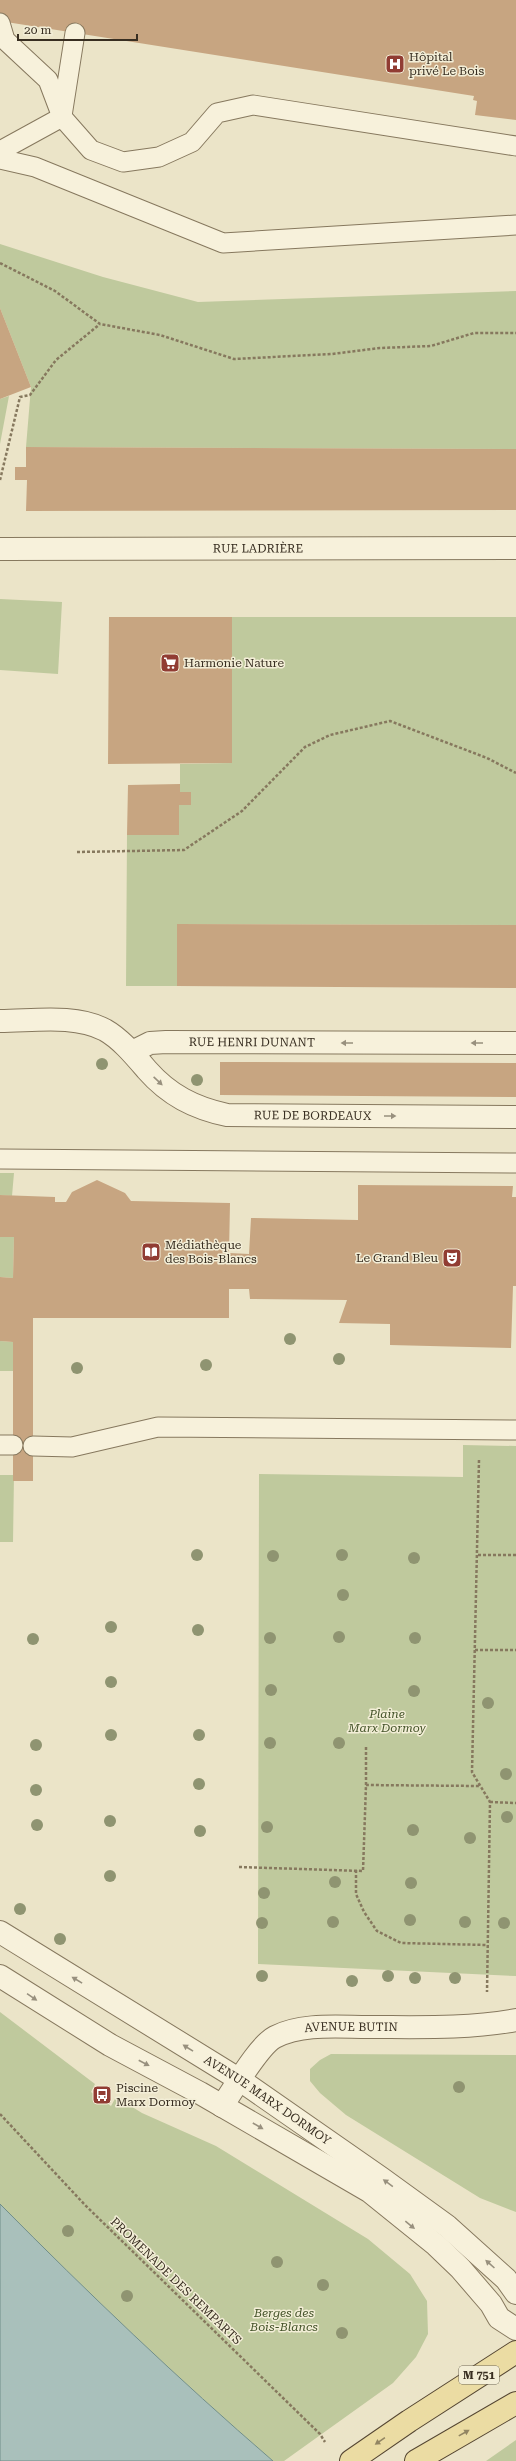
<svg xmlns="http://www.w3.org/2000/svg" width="516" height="2461" font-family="'Roboto Serif',serif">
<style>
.green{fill:#bfc99d}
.water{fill:#a9c0bb;stroke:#708e89}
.building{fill:#c7a581}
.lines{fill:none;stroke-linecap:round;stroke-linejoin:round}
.service-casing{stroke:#86785e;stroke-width:21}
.minor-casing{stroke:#86785e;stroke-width:24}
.primary-casing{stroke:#554632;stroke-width:24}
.path{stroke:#86785e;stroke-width:2.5;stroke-dasharray:3 2;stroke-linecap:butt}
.service{stroke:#f7f1db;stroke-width:19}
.minor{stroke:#f7f1db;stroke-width:22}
.primary{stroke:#ebdca3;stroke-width:22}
.tree{fill:#8f9471}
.oneway{fill:#98907e}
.oneway2{fill:#928562}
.labels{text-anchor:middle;stroke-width:3;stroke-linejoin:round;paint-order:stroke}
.shield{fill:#f3eed7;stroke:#706858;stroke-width:1}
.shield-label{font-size:11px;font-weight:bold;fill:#382e21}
.poi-label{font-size:12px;fill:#382e21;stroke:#f3eed7;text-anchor:start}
.street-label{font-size:12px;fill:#382e21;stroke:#f3eed7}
.park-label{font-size:12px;font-style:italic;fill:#445329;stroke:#f3eed7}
</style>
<rect width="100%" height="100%" fill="#ebe4c8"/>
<path class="green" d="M0,244l103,33 95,25 318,-11v158l-490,-2 5,-60 -31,-79z
M9,396l-9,48v-45z
M0,599l62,3 -4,72 -58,-4z
M232,617h284v308l-339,-1v62h-51l1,-151h52v-30h12v-13h-11v-28l52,-1z
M0,1173h14l-2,23 -12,-1z
M0,1237h14l-1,41 -13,-1z
M0,1341l13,1v29h-13z
M463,1445l53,1v530l-258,-12 1,-490 204,3z
M0,1475h14l-1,67h-13z
M0,2012l95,72 -4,8 20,14 5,-9 26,16 74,33 152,93 42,35 17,27 1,33 -12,23 -23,26 -109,78h-11c-95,-82 -185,-168 -273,-257z
M331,2054l185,1v157l-36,-14 -134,-83 -26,-22 -10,-12v-12l10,-9z
M516,2440v21h-30z"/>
<path class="water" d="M0,2204c88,89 178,175 273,257h-273z"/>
<path class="building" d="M0,0h516v120l-41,-5 2,-14 -4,-1 1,-4 -474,-75z
M0,308l31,79 -31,12z
M26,447l490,2v61l-490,1 1,-31h-12v-13h11z
M109,617h123v146l-124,1z
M180,784v8h11v13h-12v30h-52l1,-50z
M177,924l339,1v63l-339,-2z
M220,1062l296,1v34l-296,-2z
M97,1180l28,13 6,8 99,2 -1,50 20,1 2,-36 107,2v-35l155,1 -1,11h4v89h-3l-2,62 -121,-3v-21l-51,-1 8,-23 -97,-1 -1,-10h-20v29h-196v163h-20v-139l-13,-1v-64l13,1 1,-41h-14v-42l55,2v5h11l6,-10z"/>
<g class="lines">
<defs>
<path id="service" d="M0,23l5,17 43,40 14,37
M62,116l13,-83
M0,151l62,-34 29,33 32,12 36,-5 33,-15 25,-29 36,-8 263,41
M0,159l35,8 188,76 293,-18
M0,1159l516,4
M0,1445h13
M33,1446l39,1 86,-20 358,3"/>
<g id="minor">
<path id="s1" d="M0,549l516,-1"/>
<path id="s2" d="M0,1021c33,0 75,-7 105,9 16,9 30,26 42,40 22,25 47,38 80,45l289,2"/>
<path id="s3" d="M132,1052l18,-9 16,-1 350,1"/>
<path id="s4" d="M0,1932l240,148 141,98 66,48 59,53 10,14"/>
<path d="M0,1976l110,69 90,48 169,98 67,54 24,23 31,36 8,14 17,11"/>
<path id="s5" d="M222,2106c12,-17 37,-61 53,-69 27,-14 64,-10 93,-10 50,0 99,2 148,-7"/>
</g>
<path id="primary" d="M351,2461l58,-40 107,-69
M416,2461l100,-58"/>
</defs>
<use href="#service" class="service-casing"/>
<use href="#minor" class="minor-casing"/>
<use href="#primary" class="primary-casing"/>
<path class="path" d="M0,263l55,28 45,33 60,11 74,24 98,-5 48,-6 51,-2 43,-13h42
M0,480l20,-83 10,-2 26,-35 44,-36
M77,852l107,-2 58,-39 63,-64 25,-12 60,-14 97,37 29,15
M479,1460l-7,312 18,30 -3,190
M478,1555h38
M475,1650h41
M366,1785v-38
M490,1802l26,1
M239,1867l124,4 3,-86 114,1
M356,1870v24l8,18 13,19 24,12 86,2
M0,2114l85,91 235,229 5,8"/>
<use href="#service" class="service"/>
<use href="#minor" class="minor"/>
<use href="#primary" class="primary"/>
</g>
<g class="tree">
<circle cx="102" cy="1064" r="6"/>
<circle cx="197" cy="1080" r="6"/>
<circle cx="290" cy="1339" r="6"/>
<circle cx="339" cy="1359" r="6"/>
<circle cx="206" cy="1365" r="6"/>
<circle cx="77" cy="1368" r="6"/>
<circle cx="197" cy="1555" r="6"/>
<circle cx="342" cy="1555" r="6"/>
<circle cx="273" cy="1556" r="6"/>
<circle cx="414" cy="1558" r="6"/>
<circle cx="343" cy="1595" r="6"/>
<circle cx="111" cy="1627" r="6"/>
<circle cx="198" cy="1630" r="6"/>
<circle cx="339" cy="1637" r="6"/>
<circle cx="270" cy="1638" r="6"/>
<circle cx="415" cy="1638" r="6"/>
<circle cx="33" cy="1639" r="6"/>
<circle cx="111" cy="1682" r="6"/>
<circle cx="271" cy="1690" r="6"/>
<circle cx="414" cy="1691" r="6"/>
<circle cx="488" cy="1703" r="6"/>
<circle cx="111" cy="1735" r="6"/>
<circle cx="199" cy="1735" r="6"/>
<circle cx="270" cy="1743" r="6"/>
<circle cx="339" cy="1743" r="6"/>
<circle cx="36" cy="1745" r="6"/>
<circle cx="506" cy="1774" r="6"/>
<circle cx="199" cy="1784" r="6"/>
<circle cx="36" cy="1790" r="6"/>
<circle cx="507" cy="1817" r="6"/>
<circle cx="110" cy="1821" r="6"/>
<circle cx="37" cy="1825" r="6"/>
<circle cx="267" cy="1827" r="6"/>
<circle cx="413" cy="1830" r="6"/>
<circle cx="200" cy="1831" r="6"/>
<circle cx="470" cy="1838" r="6"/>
<circle cx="110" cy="1876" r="6"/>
<circle cx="335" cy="1882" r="6"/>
<circle cx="411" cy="1883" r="6"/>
<circle cx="264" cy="1893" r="6"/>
<circle cx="20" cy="1909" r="6"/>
<circle cx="410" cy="1920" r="6"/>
<circle cx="333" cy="1922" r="6"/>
<circle cx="465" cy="1922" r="6"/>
<circle cx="262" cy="1923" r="6"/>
<circle cx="504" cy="1923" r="6"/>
<circle cx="60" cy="1939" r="6"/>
<circle cx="262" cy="1976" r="6"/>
<circle cx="388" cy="1976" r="6"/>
<circle cx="415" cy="1978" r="6"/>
<circle cx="455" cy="1978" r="6"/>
<circle cx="352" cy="1981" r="6"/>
<circle cx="459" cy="2087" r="6"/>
<circle cx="68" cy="2231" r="6"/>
<circle cx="277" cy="2262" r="6"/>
<circle cx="323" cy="2285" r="6"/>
<circle cx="127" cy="2296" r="6"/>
<circle cx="342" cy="2333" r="6"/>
</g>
<defs><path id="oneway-solid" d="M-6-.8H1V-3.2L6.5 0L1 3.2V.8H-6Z"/></defs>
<g class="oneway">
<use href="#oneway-solid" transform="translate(347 1043) rotate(-180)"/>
<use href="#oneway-solid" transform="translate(477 1043) rotate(-180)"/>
<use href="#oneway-solid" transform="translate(158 1081) rotate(43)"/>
<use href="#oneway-solid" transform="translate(390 1116)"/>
<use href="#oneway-solid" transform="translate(77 1980) rotate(-149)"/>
<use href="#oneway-solid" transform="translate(32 1997) rotate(34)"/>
<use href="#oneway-solid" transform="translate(188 2048) rotate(-148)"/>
<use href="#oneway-solid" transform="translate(144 2063) rotate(28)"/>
<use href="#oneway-solid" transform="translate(258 2126) rotate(30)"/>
<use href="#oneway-solid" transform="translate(388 2183) rotate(-144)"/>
<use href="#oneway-solid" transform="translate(410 2225) rotate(39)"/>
<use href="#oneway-solid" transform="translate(490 2264) rotate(-138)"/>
</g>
<g class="oneway2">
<use href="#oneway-solid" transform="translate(464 2433) rotate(-29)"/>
<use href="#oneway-solid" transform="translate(380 2441) rotate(145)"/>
</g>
<defs>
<symbol id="hospital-square" viewBox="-11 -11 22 22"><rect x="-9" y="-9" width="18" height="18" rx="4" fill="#913c33" stroke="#f3eed7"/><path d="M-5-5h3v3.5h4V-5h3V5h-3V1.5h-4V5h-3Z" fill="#fff"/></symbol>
<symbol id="supermarket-square" viewBox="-11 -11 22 22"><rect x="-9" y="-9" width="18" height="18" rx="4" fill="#913c33" stroke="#f3eed7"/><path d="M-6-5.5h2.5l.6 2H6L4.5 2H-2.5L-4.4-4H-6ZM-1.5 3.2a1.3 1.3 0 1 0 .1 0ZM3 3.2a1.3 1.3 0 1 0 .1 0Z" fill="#fff"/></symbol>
<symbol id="library-square" viewBox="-11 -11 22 22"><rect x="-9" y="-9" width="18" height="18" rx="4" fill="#913c33" stroke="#f3eed7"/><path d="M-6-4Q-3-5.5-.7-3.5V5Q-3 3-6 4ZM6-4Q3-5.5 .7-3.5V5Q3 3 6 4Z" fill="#fff"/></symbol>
<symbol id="theatre-square" viewBox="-11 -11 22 22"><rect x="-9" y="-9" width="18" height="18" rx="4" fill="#913c33" stroke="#f3eed7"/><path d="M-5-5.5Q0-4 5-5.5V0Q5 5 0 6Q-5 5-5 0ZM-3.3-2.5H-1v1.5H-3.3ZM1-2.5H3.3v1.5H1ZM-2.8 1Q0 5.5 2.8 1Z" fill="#fff"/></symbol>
<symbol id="bus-square" viewBox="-11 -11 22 22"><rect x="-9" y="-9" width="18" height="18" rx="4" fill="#913c33" stroke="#f3eed7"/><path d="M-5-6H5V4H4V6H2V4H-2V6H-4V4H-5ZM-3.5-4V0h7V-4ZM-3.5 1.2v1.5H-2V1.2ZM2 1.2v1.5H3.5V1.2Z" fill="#fff"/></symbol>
</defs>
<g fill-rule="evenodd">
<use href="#hospital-square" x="384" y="53" width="22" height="22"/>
<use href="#supermarket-square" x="159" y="652" width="22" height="22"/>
<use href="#library-square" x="140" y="1241" width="22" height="22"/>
<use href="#theatre-square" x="441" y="1247" width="22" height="22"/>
<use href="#bus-square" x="91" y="2084" width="22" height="22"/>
</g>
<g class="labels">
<rect class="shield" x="459" y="2366" width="40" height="18" rx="3"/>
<g class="shield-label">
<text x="479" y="2379">M 751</text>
</g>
<g class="poi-label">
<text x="409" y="61">Hôpital<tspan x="409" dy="14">privé Le Bois</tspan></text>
<text x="184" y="667">Harmonie Nature</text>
<text x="165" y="1249">Médiathèque<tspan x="165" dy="14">des Bois-Blancs</tspan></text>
<text x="438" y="1262" text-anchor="end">Le Grand Bleu</text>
<text x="116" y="2092">Piscine<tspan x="116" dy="14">Marx Dormoy</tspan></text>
</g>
<g class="street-label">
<text dy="4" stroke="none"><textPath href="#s1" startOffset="258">RUE LADRIÈRE</textPath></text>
<text dy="4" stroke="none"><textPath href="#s3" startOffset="122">RUE HENRI DUNANT</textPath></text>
<text dy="4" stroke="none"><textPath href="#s2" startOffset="344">RUE DE BORDEAUX</textPath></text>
<text dy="4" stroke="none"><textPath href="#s5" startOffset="165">AVENUE BUTIN</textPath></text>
<text dy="4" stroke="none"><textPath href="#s4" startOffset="316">AVENUE MARX DORMOY</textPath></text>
<text transform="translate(176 2281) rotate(44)" y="4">PROMENADE DES REMPARTS</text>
</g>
<g class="park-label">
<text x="387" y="1718">Plaine<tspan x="387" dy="14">Marx Dormoy</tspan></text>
<text x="284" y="2317">Berges des<tspan x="284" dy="14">Bois-Blancs</tspan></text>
</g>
</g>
<path d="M18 34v6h119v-6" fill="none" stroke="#382e21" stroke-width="2"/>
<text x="24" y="34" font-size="12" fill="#382e21" stroke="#f3eed7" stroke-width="3" paint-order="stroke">20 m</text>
</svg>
